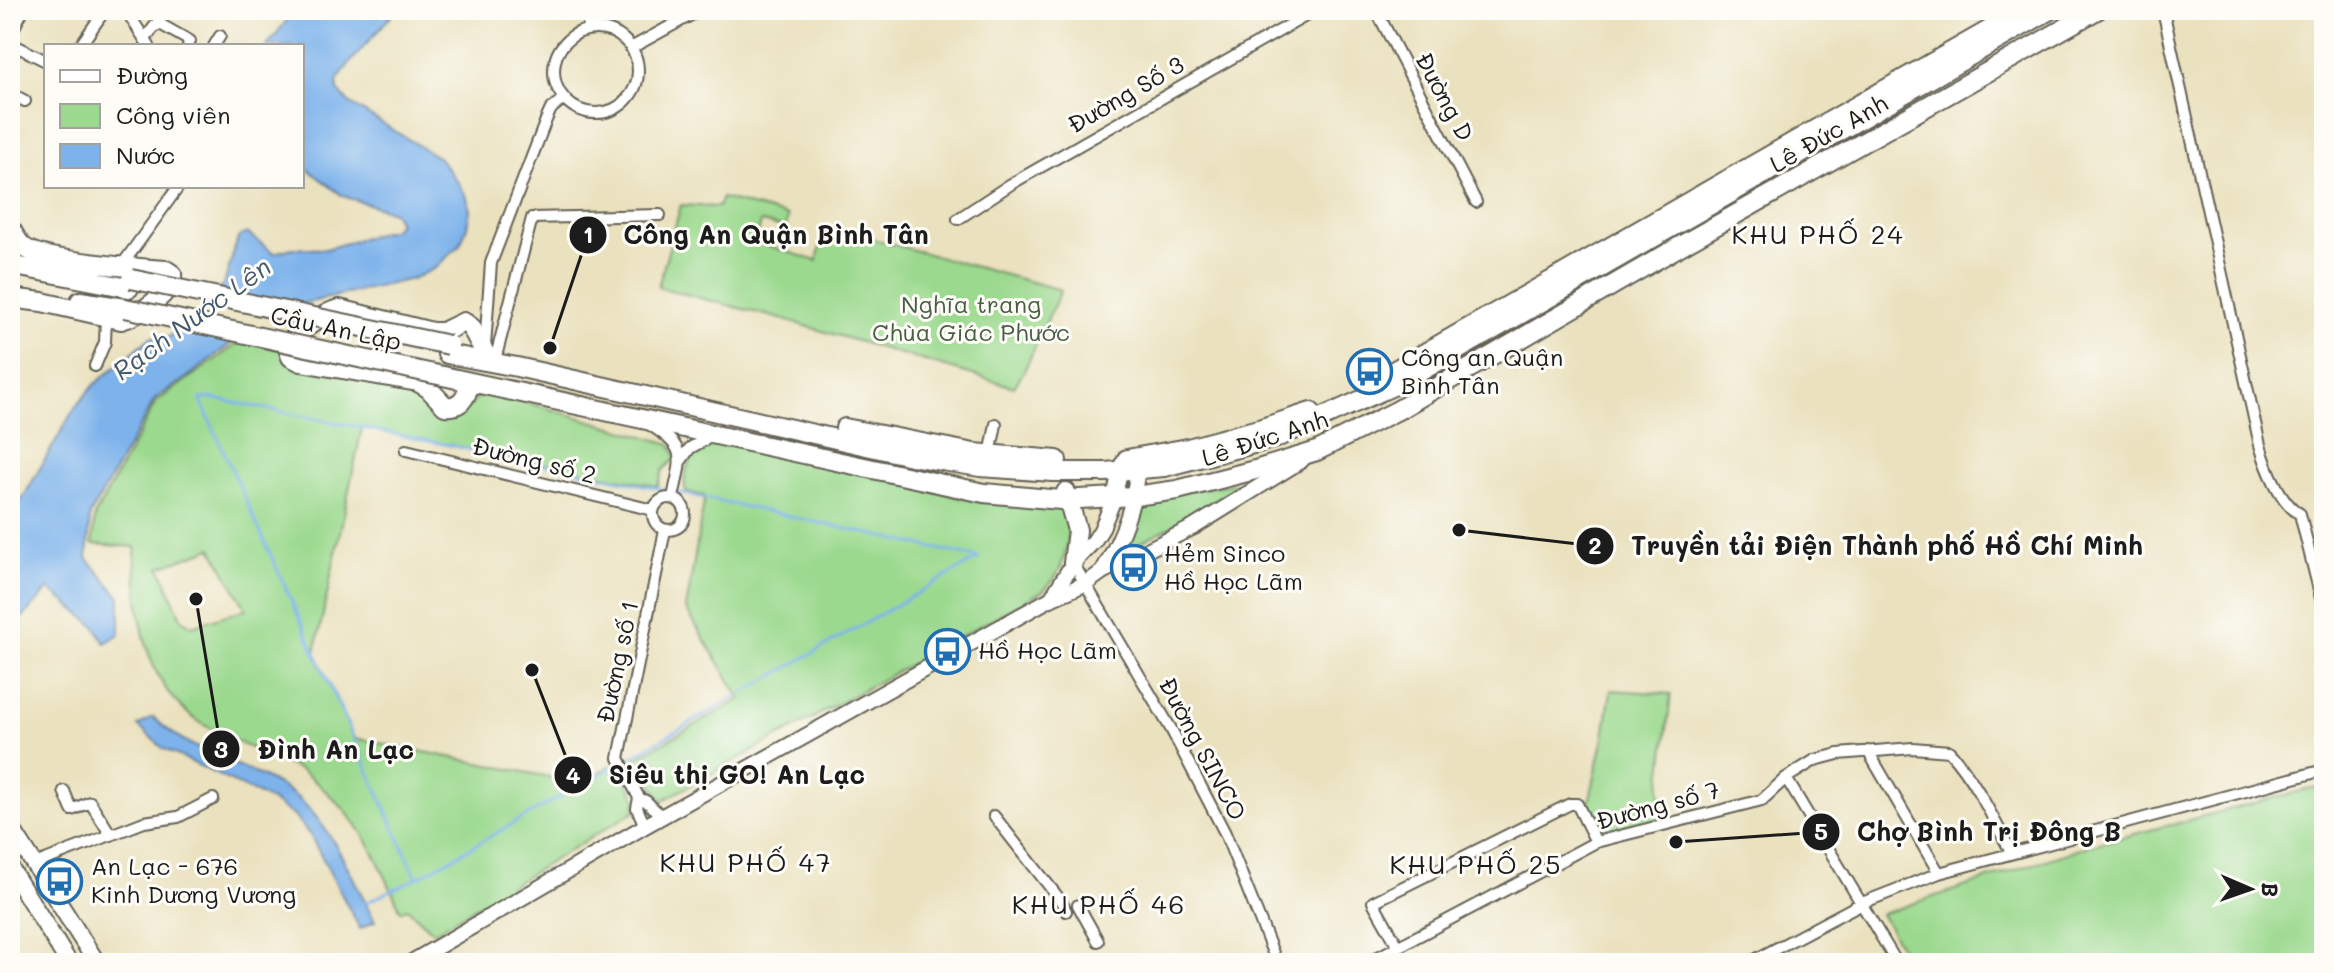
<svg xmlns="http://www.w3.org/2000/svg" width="2334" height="973" font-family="Mali,sans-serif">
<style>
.green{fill:#9bd98e;stroke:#5c7a55;stroke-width:2;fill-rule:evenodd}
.water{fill:#7db2eb;stroke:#4c6784;stroke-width:2}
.pier{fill:#eae1be}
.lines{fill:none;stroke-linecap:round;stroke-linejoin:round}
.stream{stroke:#7db2eb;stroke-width:3}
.street-casing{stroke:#646155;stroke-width:14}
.secondary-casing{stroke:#646155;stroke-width:18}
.primary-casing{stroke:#646155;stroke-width:20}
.highway-casing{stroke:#646155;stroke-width:22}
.street{stroke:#fff;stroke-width:10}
.secondary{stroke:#fff;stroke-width:14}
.primary{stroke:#fff;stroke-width:16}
.highway{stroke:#fff;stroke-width:18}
.highway-bridge-casing{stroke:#646155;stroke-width:22;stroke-linecap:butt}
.highway-bridge{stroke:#fff;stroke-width:18}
.labels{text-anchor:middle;stroke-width:6;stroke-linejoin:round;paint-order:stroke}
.street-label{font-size:24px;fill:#1c1c1c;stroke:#fdfcf7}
.park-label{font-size:24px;fill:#485e44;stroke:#fdfcf7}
.poi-label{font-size:24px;fill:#1c1c1c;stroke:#fdfcf7;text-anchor:start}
.neighbourhood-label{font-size:26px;letter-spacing:2px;fill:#1c1c1c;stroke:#fdfcf7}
.water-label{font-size:26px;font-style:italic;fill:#43586f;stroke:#fdfcf7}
.leader{fill:none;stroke:#1c1c1c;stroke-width:3}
.callout-dot{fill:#1c1c1c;stroke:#fdfcf7;stroke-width:3}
.mark-label{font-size:24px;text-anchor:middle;font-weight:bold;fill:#fff}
.callout-label{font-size:26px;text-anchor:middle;font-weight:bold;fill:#1c1c1c;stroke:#fdfcf7;stroke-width:6;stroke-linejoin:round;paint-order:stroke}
</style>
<rect width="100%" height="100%" fill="#fdfcf7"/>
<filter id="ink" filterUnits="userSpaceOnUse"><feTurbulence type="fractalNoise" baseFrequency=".0125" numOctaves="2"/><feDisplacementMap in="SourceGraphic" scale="16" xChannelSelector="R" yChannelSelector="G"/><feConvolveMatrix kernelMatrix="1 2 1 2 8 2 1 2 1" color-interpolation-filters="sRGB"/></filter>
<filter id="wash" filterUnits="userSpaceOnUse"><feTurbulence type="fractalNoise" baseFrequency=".006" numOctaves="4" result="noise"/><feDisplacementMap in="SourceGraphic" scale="32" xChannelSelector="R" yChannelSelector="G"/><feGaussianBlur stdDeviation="1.8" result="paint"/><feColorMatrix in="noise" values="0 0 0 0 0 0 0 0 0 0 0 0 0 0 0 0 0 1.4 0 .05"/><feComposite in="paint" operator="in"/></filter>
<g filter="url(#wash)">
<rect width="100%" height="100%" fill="#eae1be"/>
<path class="green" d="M722,198l66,18 -2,12 -25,-6 -5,20 61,19 8,-35 236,64 -37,81 -10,16 -229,-67 -127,-33 23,-82 37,2z
M243,340l181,48 24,24 23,-6 8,-11 12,-3 180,52 5,14 -13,12 -5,16 -296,-58 -47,224 39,86 226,45 31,-18 10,4 16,31 -2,11 -201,121 -27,-24 -6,3c-12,-26 -23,-54 -39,-78 -16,-24 -38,-45 -60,-62 -31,-15 -72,-30 -101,-48 -60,-37 -64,-113 -66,-176l-43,-3 3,-29 61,-113zM212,548l34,61 -54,17 -11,-8 -21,-51z
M719,443h10l252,59 83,5c8,18 3,52 -8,69 -3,5 -9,10 -13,15l-381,210 -26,-43 105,-59 -55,-90 19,-113 -19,-4c-5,-16 4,-33 14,-45z
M1245,482l-75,45 -50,26 21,-55z
M1611,690l60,4 -11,96 4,31 -60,15c-11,-5 -16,-18 -16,-29l16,-70z
M2324,785v178h-414l-29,-49 211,-69z"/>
<path class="water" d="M295,10h101l-47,54 -12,17 1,9 11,13 90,55 18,23 10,16 3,13 -3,17 -7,18 -26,24 -22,10 -115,26 -59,33 -49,38 -34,23 -65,116 -3,43 33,39v37l-15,9 -10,-17 -46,-37 -39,42v-114l17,-26 47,-82 21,-25 56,-47h18l55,-53 14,-46 9,-5 27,20 18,-5 34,1 68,-20 5,-7 -6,-10 -50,-16 -41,-31v-119h-35z
M153,717c37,37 90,45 134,73 41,26 65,88 88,131l-15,8 -50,-94 -16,-19 -24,-16 -106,-51 -26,-23z"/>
<path class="pier" d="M211,291l85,18 -51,29 -69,-14z"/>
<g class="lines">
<path class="stream" d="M624,761l355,-203
M417,878l-217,-479 10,-1c257,49 513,103 769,160
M361,905l56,-27 201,-114"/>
</g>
</g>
<g filter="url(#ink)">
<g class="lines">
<defs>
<path id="street" d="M126,10l23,36
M194,10l2,1
M256,10l3,2
M1376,10l100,192
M2163,10l97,435c6,21 20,58 40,69l24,96
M158,23l32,18 -2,5
M587,29l5,-19
M554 71a42 42 0 1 1 84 0a42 42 0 1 1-84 0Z
M10,35l13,-25
M145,39l22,-29
M10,43l36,18
M80,46l25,-36
M214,46l6,-10
M631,48l69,-38
M10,93l15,8
M958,219l53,-35 305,-174
M122,265l57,-79
M485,346l6,-83 55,-143 5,-11 13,-11
M494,364l38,-146 128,-3
M95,366l10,-24 1,-23
M650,425c39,24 31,32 23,73
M406,450l247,60
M990,455l6,-31
M680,462l10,-14 22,-12
M653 514a16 16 0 1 1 32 0a16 16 0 1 1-32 0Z
M1073,563l98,166 54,104 52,130
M1868,751l71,122
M1786,778l111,185
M64,791l8,19 18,-8 21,33
M639,798l-2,10 8,18
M994,816l67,85 5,10
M662,817l-16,-16 -7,-3 -20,-40 46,-228
M35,864l109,-42 34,-5 35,-18
M1078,905l20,36
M1398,946l-25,-44 197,-98h7l19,38
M1751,962l111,-59 77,-30 385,-103
M1367,963l229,-121 166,-42 24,-22 29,-18 23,-6 75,-6 36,3c26,29 44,67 62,101"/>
<path id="secondary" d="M1102,572c23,-39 32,-67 37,-112
M1051,599l22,-36 21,-22 7,-11 12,-29 9,-37
M410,963l235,-137 405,-227 37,-16 15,-11 92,-45 108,-67"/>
<path id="primary" d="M10,826l87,137
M10,868l59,95"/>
<path id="highway" d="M10,228c5,7 8,16 15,20 19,13 113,20 141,22l6,4c2,19 -35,42 -51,46l-79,-18 -32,-4
M10,265l119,23
M80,301l45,7
M447,354l70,13 394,89 69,11 73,5h52l59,-5 112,-29 128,-57 646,-371
M443,376l541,117 77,7 74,-4 42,-6 78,-20 62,-19 81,-41 289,-168 410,-232
M470,382c-3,14 -9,26 -25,24l-17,-18 -10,-6 -117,-20 -10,-5c-2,-6 -4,-7 -1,-13 5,-11 38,-33 49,-35l93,23h11l21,-10 7,5 14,26
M1367,386l657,-376
M845,428l129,25 83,7
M1127,459l61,-11 74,-20 49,-16
M1066,492l11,38 -4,33"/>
</defs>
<use href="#street" class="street-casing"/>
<use href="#secondary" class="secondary-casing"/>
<use href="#primary" class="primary-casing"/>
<use href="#highway" class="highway-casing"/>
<use href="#street" class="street"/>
<use href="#secondary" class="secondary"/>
<use href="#primary" class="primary"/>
<use href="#highway" class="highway"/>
<defs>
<path id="highway-bridge" d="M131,279l318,66
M125,308l318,68"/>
</defs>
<use href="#highway-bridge" class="highway-bridge-casing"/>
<use href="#highway-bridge" class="highway-bridge"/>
</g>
</g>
<defs>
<symbol id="bus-ring" viewBox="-11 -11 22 22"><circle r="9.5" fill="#fdfcf7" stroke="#1f6fb2" stroke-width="1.5"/><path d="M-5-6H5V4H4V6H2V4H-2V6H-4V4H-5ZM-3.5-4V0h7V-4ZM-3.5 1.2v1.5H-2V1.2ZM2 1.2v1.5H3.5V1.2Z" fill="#1f6fb2"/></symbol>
</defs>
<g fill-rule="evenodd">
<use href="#bus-ring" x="1344" y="346" width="51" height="51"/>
<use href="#bus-ring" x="1108" y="542" width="51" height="51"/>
<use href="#bus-ring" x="922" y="626" width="51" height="51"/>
<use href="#bus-ring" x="34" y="856" width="51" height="51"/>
</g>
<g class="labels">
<g class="street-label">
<text transform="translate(1126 95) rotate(-30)" y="8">Đường Số 3</text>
<text transform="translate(1444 97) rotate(62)" y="8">Đường D</text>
<text transform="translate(1829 134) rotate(-30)" y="8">Lê Đức Anh</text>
<text transform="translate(336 329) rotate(12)" y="8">Cầu An Lập</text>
<text transform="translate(1265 439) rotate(-18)" y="8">Lê Đức Anh</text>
<text transform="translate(534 461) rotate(14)" y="8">Đường số 2</text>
<text transform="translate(618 662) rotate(-78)" y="8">Đường số 1</text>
<text transform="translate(1202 749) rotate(62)" y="8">Đường SINCO</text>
<text transform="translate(1658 806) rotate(-15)" y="8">Đường số 7</text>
</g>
<g class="park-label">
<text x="971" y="313">Nghĩa trang<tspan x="971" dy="28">Chùa Giác Phước</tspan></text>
</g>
<g class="poi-label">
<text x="1401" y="366">Công an Quận<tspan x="1401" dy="28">Bình Tân</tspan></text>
<text x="1164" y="562">Hẻm Sinco<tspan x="1164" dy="28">Hồ Học Lãm</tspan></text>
<text x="978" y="659">Hồ Học Lãm</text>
<text x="91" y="875">An Lạc - 676<tspan x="91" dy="28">Kinh Dương Vương</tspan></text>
</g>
<g class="neighbourhood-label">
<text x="1818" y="244">KHU PHỐ 24</text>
<text x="746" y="872">KHU PHỐ 47</text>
<text x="1476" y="874">KHU PHỐ 25</text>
<text x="1099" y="914">KHU PHỐ 46</text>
</g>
<g class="water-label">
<text transform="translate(192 319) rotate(-36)" y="9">Rạch Nước Lên</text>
</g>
</g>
<path class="leader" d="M550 348L588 235M1459 530L1595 546M196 599L221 749M532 670L573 775M1676 842L1821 832"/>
<g class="callout-dot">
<circle cx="550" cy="348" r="8"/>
<circle cx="1459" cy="530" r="8"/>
<circle cx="196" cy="599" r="8"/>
<circle cx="532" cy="670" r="8"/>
<circle cx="1676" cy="842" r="8"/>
<circle cx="588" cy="235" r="20"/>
<circle cx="1595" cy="546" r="20"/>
<circle cx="221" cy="749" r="20"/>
<circle cx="573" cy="775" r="20"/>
<circle cx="1821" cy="832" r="20"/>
</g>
<g class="mark-label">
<text x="588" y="243">1</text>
<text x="1595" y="554">2</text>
<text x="221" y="758">3</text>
<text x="573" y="784">4</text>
<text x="1821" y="840">5</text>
</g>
<g class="callout-label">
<text x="776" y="244">Công An Quận Bình Tân</text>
<text x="1887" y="555">Truyền tải Điện Thành phố Hồ Chí Minh</text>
<text x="336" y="759">Đình An Lạc</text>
<text x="737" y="784">Siêu thị GO! An Lạc</text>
<text x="1989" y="841">Chợ Bình Trị Đông B</text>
</g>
<rect width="2334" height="973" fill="none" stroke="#fdfcf7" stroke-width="40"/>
<rect x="44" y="44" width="260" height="144" fill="#fdfcf7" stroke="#a3a29f" stroke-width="2"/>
<rect x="60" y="70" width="40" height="12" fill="#ffffff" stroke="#a3a29f" stroke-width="2"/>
<text x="116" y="84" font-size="24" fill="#1c1c1c">Đường</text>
<rect x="60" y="104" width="40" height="24" fill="#9bd98e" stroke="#a3a29f" stroke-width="2"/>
<text x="116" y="124" font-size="24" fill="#1c1c1c">Công viên</text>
<rect x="60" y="144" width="40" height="24" fill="#7db2eb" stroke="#a3a29f" stroke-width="2"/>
<text x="116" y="164" font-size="24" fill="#1c1c1c">Nước</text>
<g transform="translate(2250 889) rotate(92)" stroke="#fdfcf7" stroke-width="6" paint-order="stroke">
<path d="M0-6L14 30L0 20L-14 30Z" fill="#1c1c1c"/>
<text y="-12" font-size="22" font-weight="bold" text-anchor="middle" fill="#1c1c1c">B</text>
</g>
</svg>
